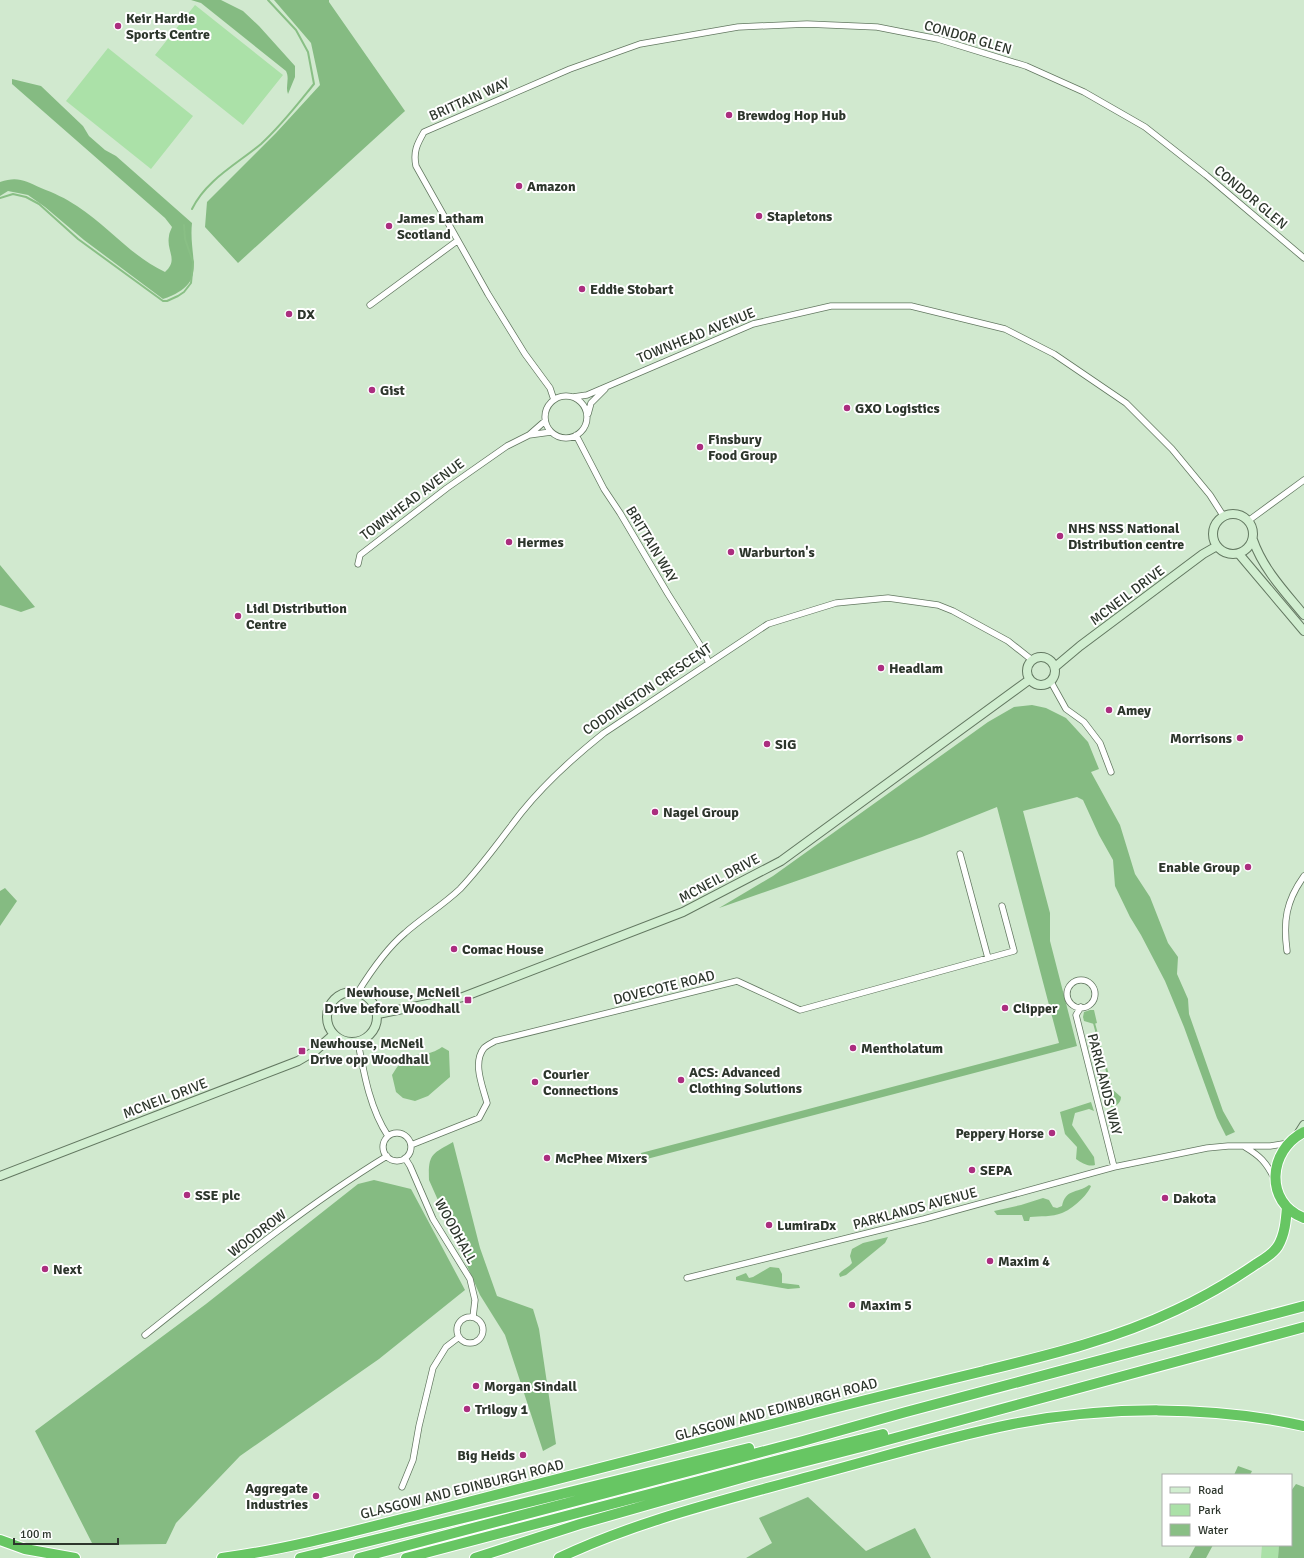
<svg xmlns="http://www.w3.org/2000/svg" width="1304" height="1558" font-family="Signika,sans-serif">
<style>
.green{fill:#abe1a8}
.forest{fill:#85bb82}
.water{fill:#89bf85}
.lines{fill:none;stroke-linecap:round;stroke-linejoin:round}
.stream{stroke:#89bf85;stroke-width:2}
.street-casing{stroke:#637861;stroke-width:7}
.secondary-casing{stroke:#637861;stroke-width:10}
.highway-casing{stroke:#fff;stroke-width:12}
.street{stroke:#fff;stroke-width:5.5}
.secondary{stroke:#d1eed0;stroke-width:8}
.highway{stroke:#67c663;stroke-width:10}
.poi-dot{fill:#ab2e7f;stroke:#fff;stroke-width:1.5}
.labels{text-anchor:middle;stroke-width:4;stroke-linejoin:round;paint-order:stroke}
.poi-label{font-size:14px;font-weight:bold;fill:#2d362c;stroke:#fff;text-anchor:start}
.street-label{font-size:14px;fill:#2d362c;stroke:#fff}
</style>
<rect width="100%" height="100%" fill="#d1e9cf"/>
<path class="green" d="M195,5l88,70 -40,50 -88,-70z
M108,48l85,68 -42,53 -85,-68z
M1262,1545h17l-1,13h-17z"/>
<path class="forest" d="M191,0h30l22,11 16,15 36,40v11l-7,17c-3,-8 2,-15 -2,-23l-85,-68z
M274,0h55v2l76,109 -167,152 -33,-36 2,-25 69,-69 44,-48 -9,-42z
M12,79l29,7 42,40 6,10 16,14 11,6 76,67c-4,37 18,60 -29,76l-79,-59 -39,-33 -17,-12 -20,-4 -8,5v-14c18,-6 25,-1 41,6 13,5 24,10 36,18 31,20 54,50 88,66 14,-12 1,-21 4,-36 0,-3 2,-6 3,-9l-7,-9 -153,-134z
M0,565l35,42 -14,5 -21,-7z
M1032,705l14,3 20,10 22,24 11,27 -8,3 29,53 15,49 15,23 18,46 10,14 -1,17 11,25 1,15 34,97 12,21 -9,4 -9,-18 -33,-91 -19,-46 -24,-46 -11,-18 -15,-31 -2,-26 -14,-25 -16,-35 -6,-3 -54,14 27,102v28l27,105 -434,114 -2,-7 418,-110 -62,-236 -75,30 -203,71 54,-32 215,-154 26,-15z
M5,888l12,13 -17,25v-35z
M453,1142l27,106 17,48 36,13 6,20 17,115 -13,7 -38,-116 -25,-40 -51,-115c-1,-26 3,-26 24,-38z
M374,1180l37,9 54,101 -86,69 -139,97 -64,67 -10,21 -73,1 -58,-114 171,-127 152,-120z
M1238,1466l14,5 -2,4h-16z
M1296,1484l8,3v71h-26l1,-13h12v-54z
M808,1497l58,54 49,-23 16,30h-185l26,-15 -13,-25z
M1196,1545h17l-7,13h-17z"/>
<path class="water" d="M1090,1010h4l3,13 -3,1 -10,-3 -1,-4 1,-5z
M442,1047l7,4 1,26 -22,19 -13,5 -12,-3 -7,-6 -4,-17c4,-6 8,-14 15,-17 13,-6 21,-1 35,-11z
M1112,1089l9,8c0,7 -7,11 -14,10l5,-7 -1,-8z
M1091,1102l3,9 -5,-2 -14,4 -3,12 22,32 1,8c-7,2 -13,-2 -19,-6l1,-12 -12,-13 -5,-22z
M1089,1185l2,1c-3,9 -20,24 -29,27 -10,4 -22,3 -32,4l-1,4h-5l-2,-6h-25l-3,-4 27,-6 22,-7 6,2 4,7 4,1 5,-2c4,-18 15,-12 27,-21z
M888,1237l-3,6 -39,32 -6,2 -1,-3c4,-5 9,-6 13,-11l-2,-7 2,-7 11,-6z
M770,1267l9,1 3,6v9l17,2 1,3 -12,1 -52,-9v-3l10,-4 3,5 4,-1z"/>
<g class="lines">
<path class="stream" d="M0,198l13,-4 13,3 13,7 39,35 85,62h4l11,-5 6,-4 7,-9 2,-21 -8,-23 -1,-14
M192,209c14,-29 45,-45 69,-65 20,-18 36,-39 53,-60l-6,-32 -12,-22 -28,-30
M1094,1023l18,67"/>
<defs>
<path id="street" d="M370,305l87,-64
M545 417a21 21 0 1 1 42 0a21 21 0 1 1-42 0Z
M573,397l14,-2 166,-71 78,-18h80l94,23 49,25 72,49 46,46 38,46 14,22
M554,400l-4,-12 -25,-34 -37,-60 -72,-128c-3,-14 1,-22 8,-34l146,-63 70,-25 98,-17 69,-3 70,3 61,12 88,27 58,26 61,35 61,48 98,83
M588,414l3,-11 14,-14
M529,435l16,-14
M576,435l28,54 16,24 48,81 34,54 7,15
M1248,521l56,-41
M358,564l2,-9 87,-67 60,-42 22,-11 22,-3
M1051,682l15,27 18,13 16,21 11,29
M960,854l28,104
M1287,951c-4,-30 -1,-50 17,-75
M1067 994a14 14 0 1 1 28 0a14 14 0 1 1-28 0Z
M358,992c13,-21 28,-43 47,-59 17,-15 38,-28 55,-44 22,-23 41,-50 61,-76 24,-30 53,-56 83,-80l164,-109 68,-21 52,-5 50,7 15,6 55,30 24,19
M1081,1007l-5,8 38,152
M358,1042c6,32 12,67 30,94
M383 1147a14 14 0 1 1 28 0a14 14 0 1 1-28 0Z
M411,1145l68,-27 8,-15c-4,-16 -15,-40 -3,-55 3,-3 8,-5 11,-7l242,-60 63,29 214,-59 -12,-45
M1245,1147c15,9 21,15 29,31
M405,1158l5,8 23,53 37,60 5,21 -2,17
M687,1278l237,-59 190,-52 93,-19 21,-2h42l19,-3
M457 1330a13 13 0 1 1 26 0a13 13 0 1 1-26 0Z
M145,1335c78,-62 157,-127 242,-179
M402,1487l11,-27 6,-34 14,-58 13,-21 13,-10"/>
<path id="secondary" d="M1213 534a20 20 0 1 1 40 0a20 20 0 1 1-40 0Z
M1253,540c10,29 32,52 51,75
M1239,554l65,77
M1027 671a14 14 0 1 1 28 0a14 14 0 1 1-28 0Z
M1055,667l25,-21 123,-92 14,-8
M327 1017a25 25 0 1 1 50 0a25 25 0 1 1-50 0Z
M378,1014l85,-17 220,-85 98,-51 248,-181
M1297,1136l7,-11
M0,1176l298,-115 17,-10 18,-16"/>
<path id="highway" d="M1304,1132c-36,18 -40,71 0,86
M0,1540l25,9 50,9
M222,1558c74,-10 147,-31 219,-49 120,-30 239,-61 358,-92 61,-16 123,-31 185,-46 65,-16 131,-32 192,-61 28,-13 54,-28 80,-46 8,-5 17,-10 22,-18 7,-12 8,-26 9,-39
M300,1558l449,-110
M359,1558l444,-117 103,-29 398,-106
M406,1558l388,-102 89,-22
M475,1558l105,-34 172,-49 117,-30 435,-118
M559,1558c78,-37 162,-57 245,-80 69,-18 139,-40 209,-54 95,-18 196,-19 291,2"/>
</defs>
<use href="#street" class="street-casing"/>
<use href="#secondary" class="secondary-casing"/>
<use href="#highway" class="highway-casing"/>
<use href="#street" class="street"/>
<use href="#secondary" class="secondary"/>
<use href="#highway" class="highway"/>
</g>
<g class="poi-dot">
<circle cx="118" cy="26" r="4"/>
<circle cx="729" cy="115" r="4"/>
<circle cx="519" cy="186" r="4"/>
<circle cx="759" cy="216" r="4"/>
<circle cx="389" cy="226" r="4"/>
<circle cx="582" cy="289" r="4"/>
<circle cx="289" cy="314" r="4"/>
<circle cx="372" cy="390" r="4"/>
<circle cx="847" cy="408" r="4"/>
<circle cx="700" cy="447" r="4"/>
<circle cx="1060" cy="536" r="4"/>
<circle cx="509" cy="542" r="4"/>
<circle cx="731" cy="552" r="4"/>
<circle cx="238" cy="616" r="4"/>
<circle cx="881" cy="668" r="4"/>
<circle cx="1109" cy="710" r="4"/>
<circle cx="1240" cy="738" r="4"/>
<circle cx="767" cy="744" r="4"/>
<circle cx="655" cy="812" r="4"/>
<circle cx="1248" cy="867" r="4"/>
<circle cx="454" cy="949" r="4"/>
<rect x="464" y="996" width="8" height="8" rx="2"/>
<circle cx="1005" cy="1008" r="4"/>
<circle cx="853" cy="1048" r="4"/>
<rect x="298" y="1047" width="8" height="8" rx="2"/>
<circle cx="681" cy="1080" r="4"/>
<circle cx="535" cy="1082" r="4"/>
<circle cx="1052" cy="1133" r="4"/>
<circle cx="547" cy="1158" r="4"/>
<circle cx="972" cy="1170" r="4"/>
<circle cx="187" cy="1195" r="4"/>
<circle cx="1165" cy="1198" r="4"/>
<circle cx="769" cy="1225" r="4"/>
<circle cx="990" cy="1261" r="4"/>
<circle cx="45" cy="1269" r="4"/>
<circle cx="852" cy="1305" r="4"/>
<circle cx="476" cy="1386" r="4"/>
<circle cx="467" cy="1409" r="4"/>
<circle cx="523" cy="1455" r="4"/>
<circle cx="316" cy="1496" r="4"/>
</g>
<g class="labels">
<g class="poi-label">
<text x="126" y="23">Keir Hardie<tspan x="126" dy="16">Sports Centre</tspan></text>
<text x="737" y="120">Brewdog Hop Hub</text>
<text x="527" y="191">Amazon</text>
<text x="767" y="221">Stapletons</text>
<text x="397" y="223">James Latham<tspan x="397" dy="16">Scotland</tspan></text>
<text x="590" y="294">Eddie Stobart</text>
<text x="297" y="319">DX</text>
<text x="380" y="395">Gist</text>
<text x="855" y="413">GXO Logistics</text>
<text x="708" y="444">Finsbury<tspan x="708" dy="16">Food Group</tspan></text>
<text x="1068" y="533">NHS NSS National<tspan x="1068" dy="16">Distribution centre</tspan></text>
<text x="517" y="547">Hermes</text>
<text x="739" y="557">Warburton's</text>
<text x="246" y="613">Lidl Distribution<tspan x="246" dy="16">Centre</tspan></text>
<text x="889" y="673">Headlam</text>
<text x="1117" y="715">Amey</text>
<text x="1232" y="743" text-anchor="end">Morrisons</text>
<text x="775" y="749">SIG</text>
<text x="663" y="817">Nagel Group</text>
<text x="1240" y="872" text-anchor="end">Enable Group</text>
<text x="462" y="954">Comac House</text>
<text x="460" y="997" text-anchor="end">Newhouse, McNeil<tspan x="460" dy="16">Drive before Woodhall</tspan></text>
<text x="1013" y="1013">Clipper</text>
<text x="310" y="1048">Newhouse, McNeil<tspan x="310" dy="16">Drive opp Woodhall</tspan></text>
<text x="861" y="1053">Mentholatum</text>
<text x="689" y="1077">ACS: Advanced<tspan x="689" dy="16">Clothing Solutions</tspan></text>
<text x="543" y="1079">Courier<tspan x="543" dy="16">Connections</tspan></text>
<text x="1044" y="1138" text-anchor="end">Peppery Horse</text>
<text x="555" y="1163">McPhee Mixers</text>
<text x="980" y="1175">SEPA</text>
<text x="195" y="1200">SSE plc</text>
<text x="1173" y="1203">Dakota</text>
<text x="777" y="1230">LumiraDx</text>
<text x="998" y="1266">Maxim 4</text>
<text x="53" y="1274">Next</text>
<text x="860" y="1310">Maxim 5</text>
<text x="484" y="1391">Morgan Sindall</text>
<text x="475" y="1414">Trilogy 1</text>
<text x="515" y="1460" text-anchor="end">Big Heids</text>
<text x="308" y="1493" text-anchor="end">Aggregate<tspan x="308" dy="16">Industries</tspan></text>
</g>
<g class="street-label">
<text transform="translate(968 37) rotate(16)" y="5">CONDOR GLEN</text>
<text transform="translate(469 99) rotate(-24)" y="5">BRITTAIN WAY</text>
<text transform="translate(1251 197) rotate(40)" y="5">CONDOR GLEN</text>
<text transform="translate(696 335) rotate(-22)" y="5">TOWNHEAD AVENUE</text>
<text transform="translate(412 499) rotate(-37)" y="5">TOWNHEAD AVENUE</text>
<text transform="translate(652 544) rotate(59)" y="5">BRITTAIN WAY</text>
<text transform="translate(1127 595) rotate(-37)" y="5">MCNEIL DRIVE</text>
<text transform="translate(647 689) rotate(-34)" y="5">CODDINGTON CRESCENT</text>
<text transform="translate(719 878) rotate(-28)" y="5">MCNEIL DRIVE</text>
<text transform="translate(664 987) rotate(-14)" y="5">DOVECOTE ROAD</text>
<text transform="translate(1105 1084) rotate(76)" y="5">PARKLANDS WAY</text>
<text transform="translate(165 1098) rotate(-21)" y="5">MCNEIL DRIVE</text>
<text transform="translate(915 1208) rotate(-15)" y="5">PARKLANDS AVENUE</text>
<text transform="translate(456 1231) rotate(61)" y="5">WOODHALL</text>
<text transform="translate(257 1233) rotate(-37)" y="5">WOODROW</text>
<text transform="translate(776 1409) rotate(-15)" y="5">GLASGOW AND EDINBURGH ROAD</text>
<text transform="translate(462 1489) rotate(-14)" y="5">GLASGOW AND EDINBURGH ROAD</text>
</g>
</g>
<rect x="1162" y="1474" width="130" height="72" fill="#ffffff" stroke="#abafab"/>
<rect x="1170" y="1487" width="20" height="6" fill="#d1eed0" stroke="#abafab"/>
<text x="1198" y="1494" font-size="12" fill="#2d362c">Road</text>
<rect x="1170" y="1504" width="20" height="12" fill="#abe1a8" stroke="#abafab"/>
<text x="1198" y="1514" font-size="12" fill="#2d362c">Park</text>
<rect x="1170" y="1524" width="20" height="12" fill="#89bf85" stroke="#abafab"/>
<text x="1198" y="1534" font-size="12" fill="#2d362c">Water</text>
<path d="M14 1538v6h104v-6" fill="none" stroke="#2d362c" stroke-width="2"/>
<text x="20" y="1538" font-size="12" fill="#2d362c" stroke="#ffffff" stroke-width="3" paint-order="stroke">100 m</text>
</svg>
